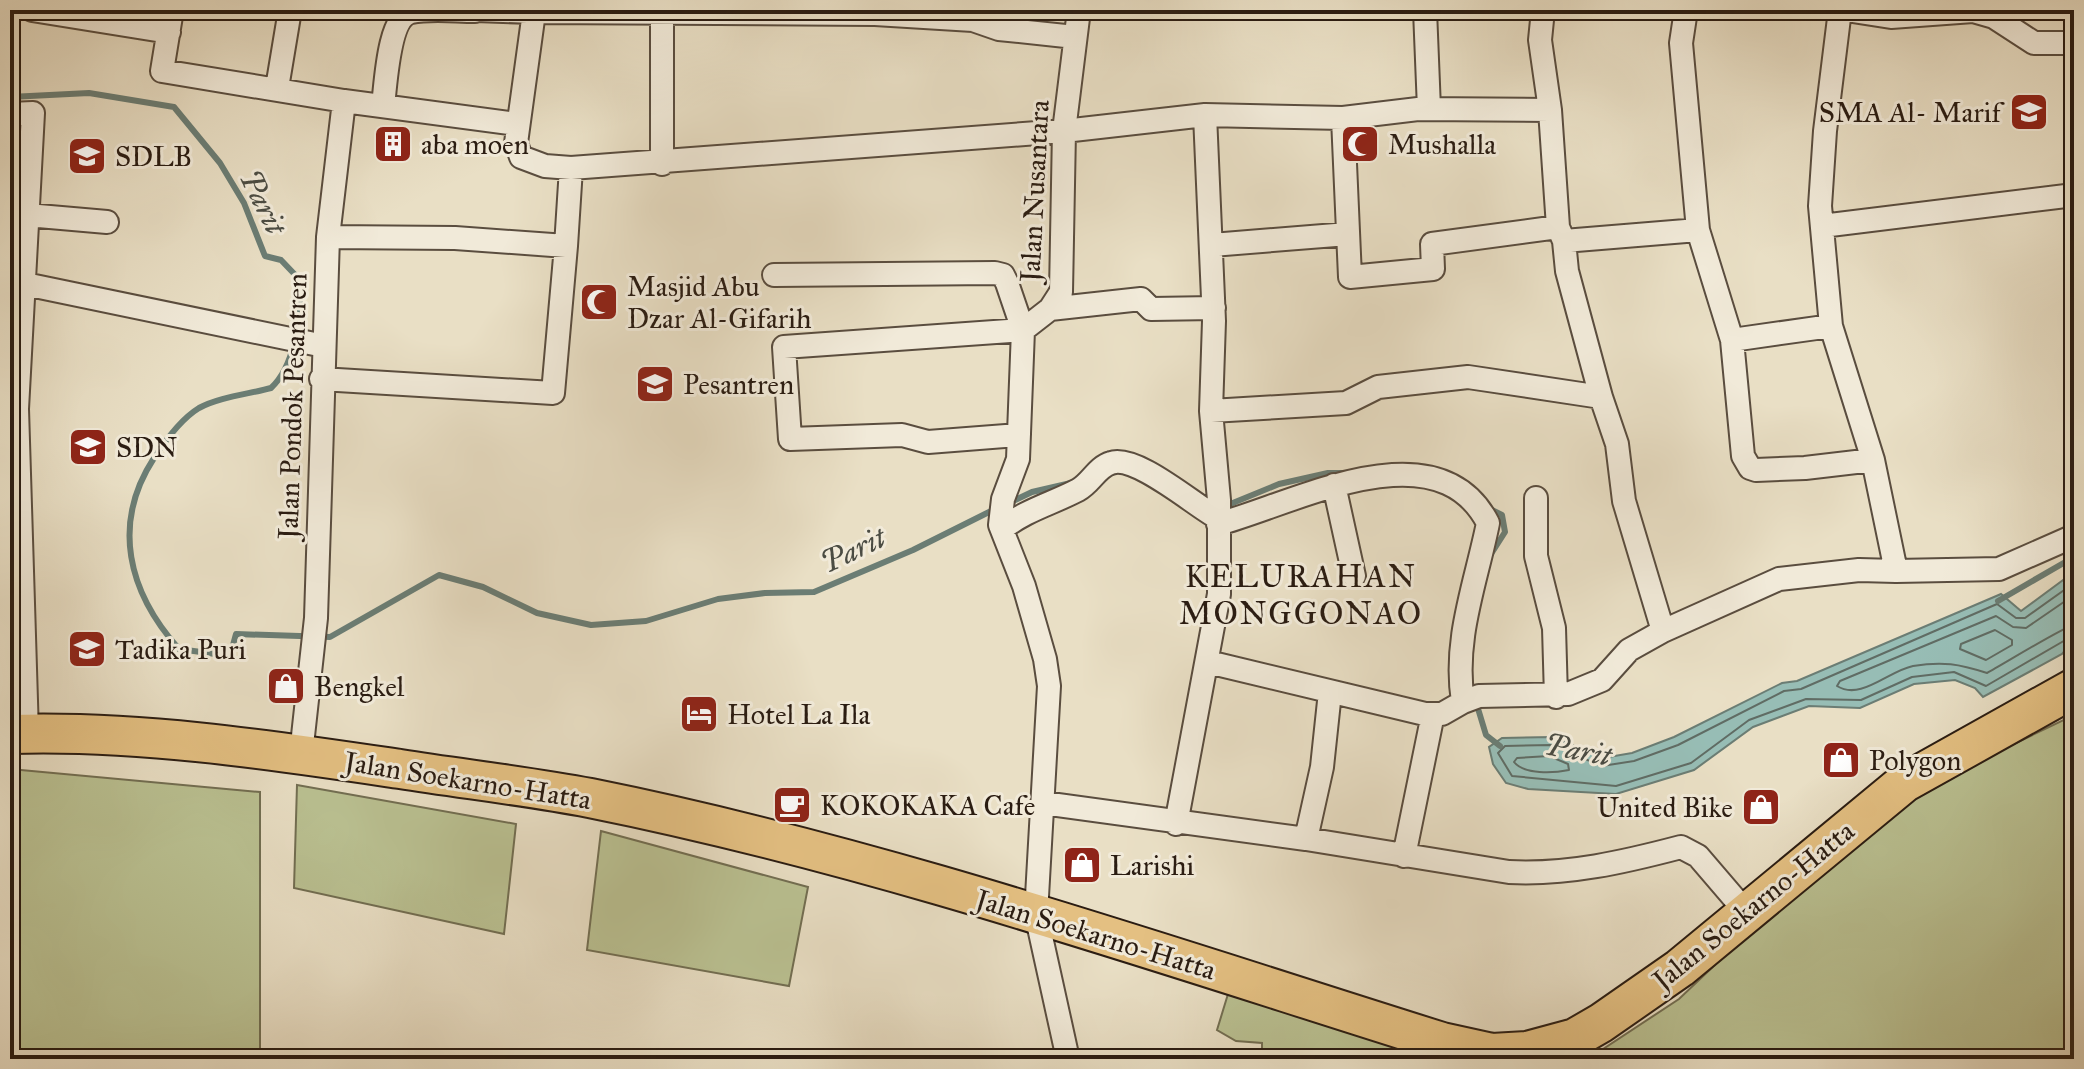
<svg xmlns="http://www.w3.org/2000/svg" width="2084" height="1069" font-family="'IM FELL Great Primer',serif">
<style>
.green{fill:#bac192;stroke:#726e52;stroke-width:2}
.water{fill:#97bdb5;stroke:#6b7d74;stroke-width:2}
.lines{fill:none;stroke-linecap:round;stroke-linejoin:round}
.shore{stroke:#606c64;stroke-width:2}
.stream{stroke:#6b7d74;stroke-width:6}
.street-casing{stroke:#5a4d3f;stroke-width:26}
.highway-casing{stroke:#2a1c12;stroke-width:42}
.street{stroke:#f1ead9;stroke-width:22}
.highway{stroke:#e4c082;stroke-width:38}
.labels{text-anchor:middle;stroke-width:6;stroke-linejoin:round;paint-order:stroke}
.poi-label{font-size:28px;fill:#2a1c12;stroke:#f1ead9;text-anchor:start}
.street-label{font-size:28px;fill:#2a1c12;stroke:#f1ead9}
.water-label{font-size:30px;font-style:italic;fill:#4b4c43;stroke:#f1ead9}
.quarter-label{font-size:32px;letter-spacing:2px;fill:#2a1c12;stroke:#f1ead9}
</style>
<rect width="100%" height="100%" fill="#e9dfc5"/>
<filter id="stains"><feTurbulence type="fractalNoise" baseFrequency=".0025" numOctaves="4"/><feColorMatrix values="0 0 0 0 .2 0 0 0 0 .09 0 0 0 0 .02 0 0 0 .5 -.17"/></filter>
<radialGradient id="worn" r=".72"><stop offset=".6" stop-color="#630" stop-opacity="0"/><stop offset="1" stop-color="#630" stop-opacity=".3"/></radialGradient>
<path class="green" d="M2074,715v344h-486l91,-60 170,-161 88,-57z
M10,769l250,23v267h-250z
M297,785l219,39 -12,110 -210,-46z
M601,831l207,56 -19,99 -202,-36z
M1228,994l218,65h-184v-16l-26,-2 -19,-11z"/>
<path class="water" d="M2074,572v68l-12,14 -79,43 -8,-9 -20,-8 -41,4 -54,24 -51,-2 -56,21 -59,43 -78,24 -88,-5 -22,-6 -13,-19 -4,-17 13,-9 51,-1 50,21 29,-5 42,-16 108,-54 15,-2 204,-87 20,17z"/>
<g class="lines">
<path class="shore" d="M2074,583l-49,35h-9l-19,-14 -196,85 -17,2 -106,54 -44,16 -32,5 -51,-21 -46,1 -7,7 14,23 104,10 75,-23 58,-43 57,-21 55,1 51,-23 42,-5 32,14 88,-51
M2074,595l-48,33 -13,-1 -17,-11 -156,65 -3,5c24,15 51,-15 76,-20 30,-5 46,-2 74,7 15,-8 78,-47 87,-48
M1995,630l17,10v5l-26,15 -26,-11 1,-5z
M1549,756l19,8 1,6c-15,3 -45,5 -55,-8l3,-4z"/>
<path class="stream" d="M10,97l79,-4 85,14 46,56 24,40 21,53 16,4 21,22c-3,33 -5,82 -31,106 -22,6 -52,9 -72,20 -18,11 -34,33 -45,50 -43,66 -26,134 25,191l51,7 6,-22 94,3 109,-62 44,12 54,26 54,12 55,-4 72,-22 47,-6 49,-1 99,-42 82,-41
M1009,503l23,-11 39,-9
M1223,507l56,-23 49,-11h22
M1486,507l16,8 3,17 -14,22
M1998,601l76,-44
M1476,702l10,33 14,11"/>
<defs>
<path id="street" d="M32,10l137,22
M172,10l-10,61 182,30 172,23
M475,10l59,2 -18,131 5,14 24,9 26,2 493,-37 141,-16 138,3 75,-9 132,1
M662,10v154
M1425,10l4,99
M1543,10l-3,30 10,70 8,117 6,14 3,30 34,126 16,47 7,57 39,130 116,-52 80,-9 37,1
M1686,10l-5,33 17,187 34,110 11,116 7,12 6,2 49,-2 68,-8
M1840,10l-15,121 -5,75 11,120 42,134 23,111 103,-2 75,-33
M1846,10l45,7 82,-6 21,6 40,26h40
M534,12l341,2 98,6 26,9 76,8
M277,88l13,-78
M383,105c3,-21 5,-87 28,-93 19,-4 44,-1 64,-1
M10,114l23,-1 -16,296 10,324
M1343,118l7,159 83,-8 -1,-25 126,-17
M27,215l80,7
M1822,226l252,-31
M328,237l127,1 111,8 5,-78
M1564,241l134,-11
M1212,245l136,-11
M774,275l221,-2 8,2 4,8 16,47 -5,129 -15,40 -3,26 24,61 21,73 4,27 -13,228 32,145
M25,284l299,62
M1050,309l91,-10 10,10 63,-1
M1023,330l27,-21 11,-17 3,-161 15,-121
M1732,340l99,-14
M321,379l232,14 13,-147
M1211,411l135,-8 32,-16 90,-10 133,20
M1019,435l-91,7 -26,-7 -112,4 -6,-92 239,-17
M1334,485l20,91
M1536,498v58l18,72 2,69
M1218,524c78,-21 219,-99 270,-1 -12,60 -35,116 -25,179l16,-6 89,-2 34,-14 27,-30 34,-19
M1002,529c24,-19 49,-25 76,-39 13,-7 19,-23 33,-27 25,-9 84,43 107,55
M1208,662l217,52h17l21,-12
M301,754l15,-136 12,-381 16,-136
M1043,803l263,36 203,33c59,3 115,-10 172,-25l17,9 48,56
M1176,824l43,-230v-94l-8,-89 3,-90 -9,-206
M1306,839l16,-72 8,-75
M1404,856l29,-142"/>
<path id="highway" d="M10,734c130,-4 261,16 390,35 63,10 127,17 190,29 289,58 571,156 852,244l50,11 35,-2 48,-13 26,-15 79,-55 224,-185 170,-95"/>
</defs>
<use href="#street" class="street-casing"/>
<use href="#highway" class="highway-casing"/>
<use href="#street" class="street"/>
<use href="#highway" class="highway"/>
</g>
<defs>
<symbol id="school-square" viewBox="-11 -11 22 22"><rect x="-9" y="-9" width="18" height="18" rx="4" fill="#8f2418" stroke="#f1ead9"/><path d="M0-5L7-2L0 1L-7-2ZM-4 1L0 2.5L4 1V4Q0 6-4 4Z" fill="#fff"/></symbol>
<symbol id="building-square" viewBox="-11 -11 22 22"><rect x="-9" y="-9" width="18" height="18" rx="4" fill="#8f2418" stroke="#f1ead9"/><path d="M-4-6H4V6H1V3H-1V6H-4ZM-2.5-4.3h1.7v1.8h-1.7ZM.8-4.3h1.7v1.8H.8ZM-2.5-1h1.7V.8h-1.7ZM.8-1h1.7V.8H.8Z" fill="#fff"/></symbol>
<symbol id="mosque-square" viewBox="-11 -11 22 22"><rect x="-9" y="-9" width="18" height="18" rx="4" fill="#8f2418" stroke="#f1ead9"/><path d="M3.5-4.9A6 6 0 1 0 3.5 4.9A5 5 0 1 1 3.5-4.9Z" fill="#fff"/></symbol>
<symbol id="shop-square" viewBox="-11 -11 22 22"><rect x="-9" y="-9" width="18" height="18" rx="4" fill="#8f2418" stroke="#f1ead9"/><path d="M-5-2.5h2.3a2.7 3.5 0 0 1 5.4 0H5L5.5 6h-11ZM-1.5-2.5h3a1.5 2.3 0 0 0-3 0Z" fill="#fff"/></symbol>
<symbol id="hotel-square" viewBox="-11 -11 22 22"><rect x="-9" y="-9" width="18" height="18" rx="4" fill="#8f2418" stroke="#f1ead9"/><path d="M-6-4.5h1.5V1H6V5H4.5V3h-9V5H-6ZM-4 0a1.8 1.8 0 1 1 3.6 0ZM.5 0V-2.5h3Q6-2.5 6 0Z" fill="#fff"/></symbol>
<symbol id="cafe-square" viewBox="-11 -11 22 22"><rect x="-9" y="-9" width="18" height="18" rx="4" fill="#8f2418" stroke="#f1ead9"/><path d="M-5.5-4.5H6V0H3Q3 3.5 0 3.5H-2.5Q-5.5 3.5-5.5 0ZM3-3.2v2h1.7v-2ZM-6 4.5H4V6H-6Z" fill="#fff"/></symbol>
</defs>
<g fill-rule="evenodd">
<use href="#school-square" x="2007" y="90" width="44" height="44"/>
<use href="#building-square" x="371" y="122" width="44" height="44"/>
<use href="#mosque-square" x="1338" y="122" width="44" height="44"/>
<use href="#school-square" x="65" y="134" width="44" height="44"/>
<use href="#mosque-square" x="577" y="280" width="44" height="44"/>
<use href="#school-square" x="633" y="362" width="44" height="44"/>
<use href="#school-square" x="66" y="425" width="44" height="44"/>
<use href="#school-square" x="65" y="627" width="44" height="44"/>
<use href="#shop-square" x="264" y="664" width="44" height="44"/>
<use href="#hotel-square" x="677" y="692" width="44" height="44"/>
<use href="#shop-square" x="1819" y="738" width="44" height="44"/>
<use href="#cafe-square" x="770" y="783" width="44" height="44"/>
<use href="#shop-square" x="1739" y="785" width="44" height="44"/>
<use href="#shop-square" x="1060" y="843" width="44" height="44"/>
</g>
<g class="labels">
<g class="poi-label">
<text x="2001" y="122" text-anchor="end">SMA Al- Marif</text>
<text x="421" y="154">aba moen</text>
<text x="1388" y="154">Mushalla</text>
<text x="115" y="166">SDLB</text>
<text x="627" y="296">Masjid Abu<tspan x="627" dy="32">Dzar Al-Gifarih</tspan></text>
<text x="683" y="394">Pesantren</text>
<text x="116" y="457">SDN</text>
<text x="115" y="659">Tadika Puri</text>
<text x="314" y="696">Bengkel</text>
<text x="727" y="724">Hotel La Ila</text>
<text x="1869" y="770">Polygon</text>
<text x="820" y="815">KOKOKAKA Cafe</text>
<text x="1733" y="817" text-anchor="end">United Bike</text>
<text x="1110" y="875">Larishi</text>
</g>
<g class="street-label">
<text transform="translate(1034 191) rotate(-87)" y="10">Jalan Nusantara</text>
<text transform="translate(292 406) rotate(-88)" y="10">Jalan Pondok Pesantren</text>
<text transform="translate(468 780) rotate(9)" y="10">Jalan Soekarno-Hatta</text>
<text transform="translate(1753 905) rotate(-39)" y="10">Jalan Soekarno-Hatta</text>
<text transform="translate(1096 934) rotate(17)" y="10">Jalan Soekarno-Hatta</text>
</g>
<g class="water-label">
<text transform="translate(263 202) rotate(64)" y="10">Parit</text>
<text transform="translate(853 550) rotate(-25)" y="10">Parit</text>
<text transform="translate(1578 750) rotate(11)" y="10">Parit</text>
</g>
<g class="quarter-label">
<text x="1301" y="587">KELURAHAN<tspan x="1301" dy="37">MONGGONAO</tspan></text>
</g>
</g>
<rect width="2084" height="1069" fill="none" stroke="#e9dfc5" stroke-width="40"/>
<rect x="12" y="12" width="2060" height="1045" fill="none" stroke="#2a1c12" stroke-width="4"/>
<rect x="20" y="20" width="2044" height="1029" fill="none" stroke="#2a1c12" stroke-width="2"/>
<rect width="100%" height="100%" filter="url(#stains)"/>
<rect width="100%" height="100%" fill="url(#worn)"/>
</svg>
